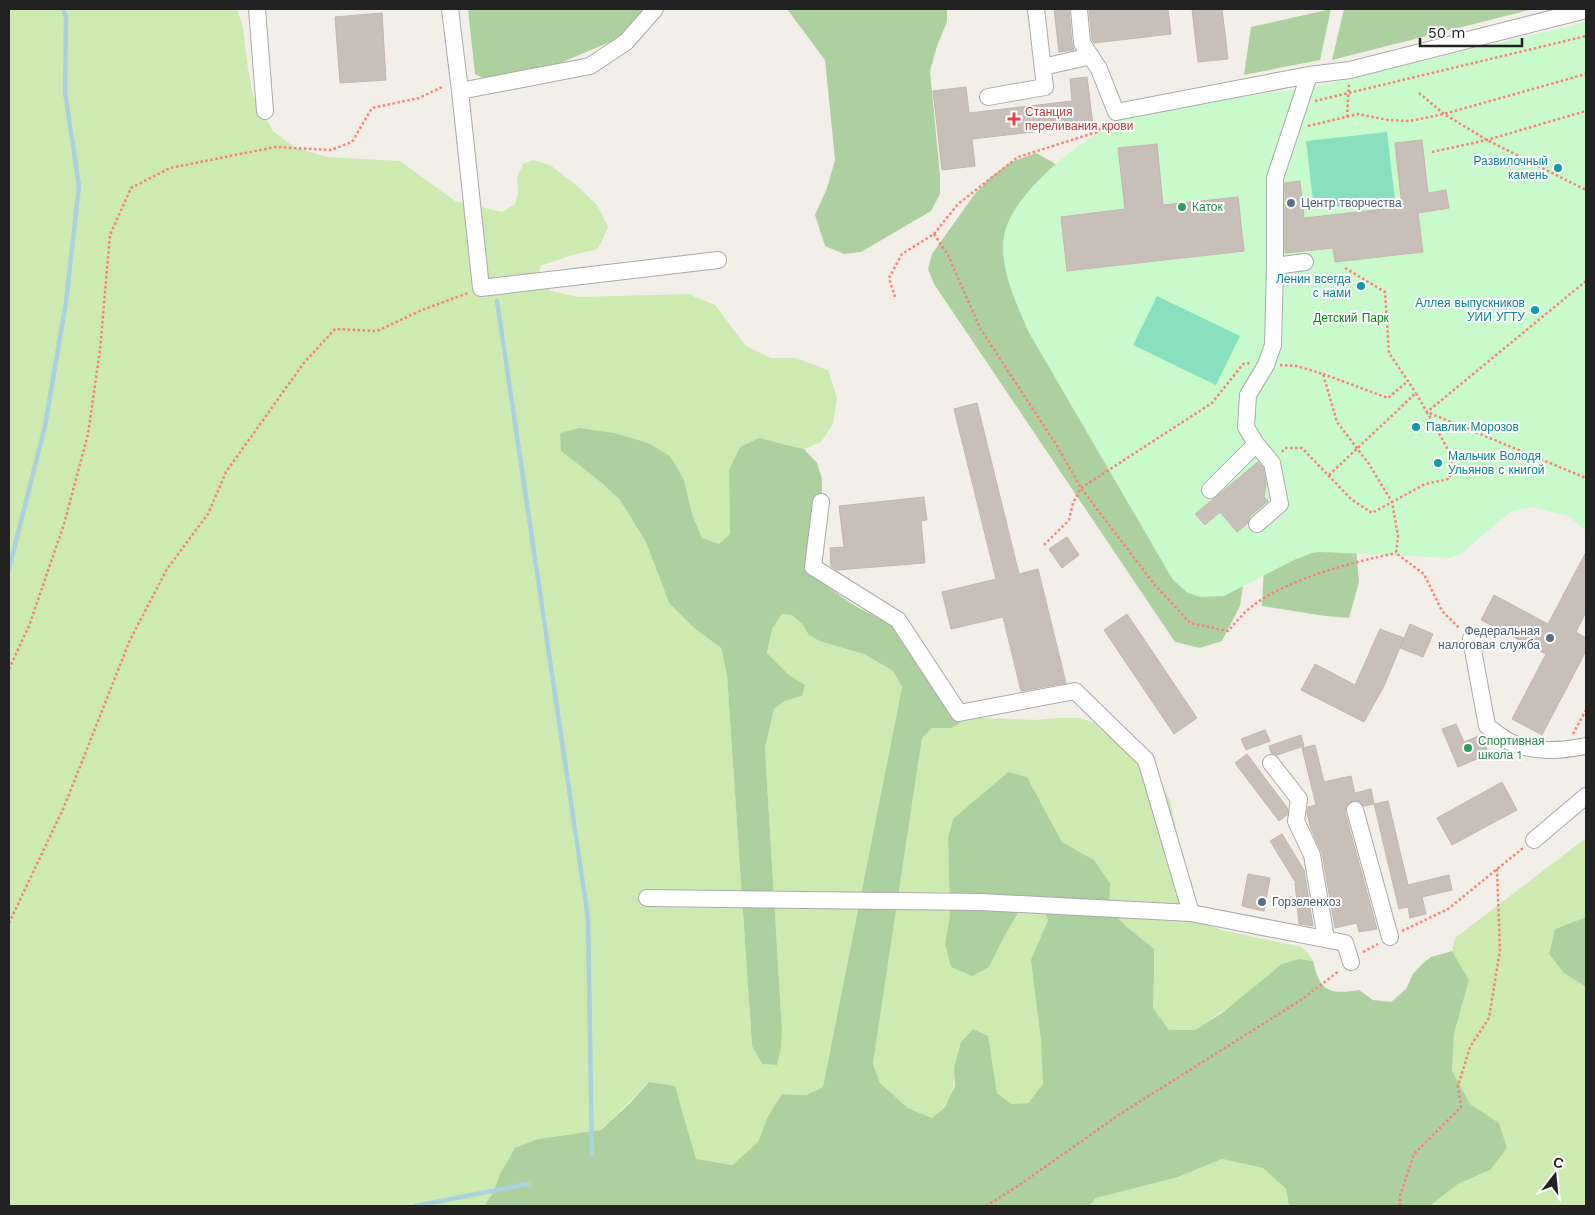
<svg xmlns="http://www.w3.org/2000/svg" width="1595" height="1215" font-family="'Work Sans',sans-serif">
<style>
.grass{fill:#cdebb0}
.forest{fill:#add19e}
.park{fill:#c8facc}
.pitch{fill:#88e0be}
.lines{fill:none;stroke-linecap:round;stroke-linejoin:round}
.stream{stroke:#aad3df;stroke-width:4.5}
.building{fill:#c7bfb8;stroke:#c4b6ab}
.minor-casing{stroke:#a9a9a9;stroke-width:18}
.path{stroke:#fa8072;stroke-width:2.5;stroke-dasharray:2.5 2.5;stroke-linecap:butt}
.minor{stroke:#fff;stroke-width:16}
.health-dot{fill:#e0444e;stroke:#fff;stroke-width:2}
.culture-dot{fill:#0f9aa8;stroke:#fff;stroke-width:2}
.service-dot{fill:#5c6f8a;stroke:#fff;stroke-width:2}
.leisure-dot{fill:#2e9e5b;stroke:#fff;stroke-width:2}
.labels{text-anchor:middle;stroke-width:4;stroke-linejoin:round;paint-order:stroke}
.health-label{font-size:12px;fill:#be3a42;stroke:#fff;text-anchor:start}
.culture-label{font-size:12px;fill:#0d838f;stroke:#fff;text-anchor:end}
.service-label{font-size:12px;fill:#4e5e75;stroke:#fff;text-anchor:start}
.leisure-label{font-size:12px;fill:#27864d;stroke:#fff;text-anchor:start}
.park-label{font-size:12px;fill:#0c8416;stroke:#fff}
</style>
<rect width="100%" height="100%" fill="#f2efe9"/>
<path class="grass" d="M9,9h228l6,19 5,41 5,26 20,36 21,16 33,10 73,4 55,40 47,11 13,-8 3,-9 -1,-17 6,-14 10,-4 17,5 25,19 22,21 11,22 -10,22 -29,7 -29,10 -1,19 15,7 25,5 109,-3 27,11 31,41 25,12h24l33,12 9,28 -4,26 -12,18 -17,7 -22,-5 -53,26 1,64 -11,10 -17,-5 -10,-25 -8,-34 -123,-29 42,33 17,16 26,42 23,61 25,25 27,20 6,27 25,371 10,18 19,-16 1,-17 -17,-283 9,-39 11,-8 17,-5 3,-10 -16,-11 -22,-22 5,-24 10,-15 10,1 11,10 5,9 11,7 45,13 29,17 9,16 -79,400 -17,8 -24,-1 -14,22 -10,26 -26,23 -36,-6 -21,-73 -26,-4 -48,48 -63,9 -38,35 -7,19 -9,13h-475z
M961,717l73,3 22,-2h23l23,7 46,34 22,41 21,106 14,17 16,7 81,17 6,6 5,8 -13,-2 -105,71h-26l-16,-22 1,-30 -1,-29 -25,-21 -19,-19 -15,-49 -32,-18 -35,-65 -19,-5 -55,47 -5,18 2,78 -5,29 44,23 15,-30 19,-30 18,-4 7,17 -9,22 4,142 -15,19 -17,1 -14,-11 -5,-24 -38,-1c1,24 -3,34 -21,50l-25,-10 -28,-25 -7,-19 49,-326 9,-10h20l8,-4z
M1586,838v79l-31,12 9,44 22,14v219h-156l28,-22 32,-14 9,-47 -29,-18 -18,-34 2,-37 15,-54 -17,-29 3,-13z
M1222,1159l41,9 23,21 3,17h-200l7,-8 82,-21z"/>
<path class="forest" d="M468,9h194l-26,22 -109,46 -41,3 -11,-6z
M787,9h160v13l-10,24 -7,25 10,104v19l-9,17 -70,41 -17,2 -19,-8 -10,-31 12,-27 8,-28 -10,-100z
M1331,9l-11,51 -76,15 7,-48z
M1344,9h189l-201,51z
M1036,153l27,15 183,397 -6,41 -18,35 -22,7 -25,-6 -241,-358 -6,-15 4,-15 42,-59 17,-18 20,-15z
M579,428l35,5 34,10 22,13 14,24 8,34 10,24 17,6 11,-10 -1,-64 11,-23 19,-9 23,6 22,5 13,14 5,16v15l-11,72 17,21 27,19 35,18 13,12 58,81 -2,7 -8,4h-19l-10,10 -49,326 7,19 28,25 24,10 13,-11 10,-21 -1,-18 7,-26 12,-13 15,7 9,57 14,11 17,-1 15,-19 -2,-43 -10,-81 17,-40 -7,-17 -19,4 -18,30 -15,30 -17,9 -21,-9 -6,-23 5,-29 -2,-78 5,-18 55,-47 19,5 35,65 32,18 16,23 -1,26 19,19 26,21v29l-1,30 16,22h26l27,-17 60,-49 18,-5 13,2c7,30 15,34 46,29l14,10 18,2 15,-13 7,-15 9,-10 9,-7 21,-6 17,29 -15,54 -2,37 18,33 29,19 8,25 -17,22 -32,14 -28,22h-141l-3,-17 -23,-21 -41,-9 -44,18 -82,21 -7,8h-605l9,-13 7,-19 15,-26 23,-9 63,-9 30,-28 18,-20 26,4 21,73 36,6 26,-23 10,-26 14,-22 24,1 17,-8 79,-400 -9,-16 -29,-17 -45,-13 -11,-7 -5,-9 -11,-10 -10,-1 -10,15 -5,24 22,22 16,10 -3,11 -17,5 -11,8 -9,39 17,283 -1,17 -4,17 -15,-1 -10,-18 -25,-371 -6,-27 -27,-20 -25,-25 -23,-61 -26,-42 -17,-16 -42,-33 -1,-18z
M1354,523l5,59 -10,36 -24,-2 -63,-10 3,-63z
M1586,917v70l-22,-14 -15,-19 6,-25z"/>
<path class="park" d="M1586,22v509l-18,-15 -36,-9 -22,5 -48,41 -11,5 -130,-6 -9,1 -18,7 -70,36 -24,1 -12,-4 -15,-13 -145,-249c-12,-29 -29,-63 -24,-95 6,-42 82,-101 120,-118l124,-22 74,-11z"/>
<path class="pitch" d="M1387,132l8,68 -81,9 -8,-68z
M1157,296l83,40 -24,49 -83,-40z"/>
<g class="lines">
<path class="stream" d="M497,301l91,617 4,237
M9,569l36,-143 21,-124 13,-116 -14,-94 1,-75 -3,-8
M415,1206l113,-22"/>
</g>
<path class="building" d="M1054,9h15l3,35 2,6 -15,2z
M1089,9h79l3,25 -77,9 -2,-3z
M1192,9h30l6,50 -30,3z
M382,13l4,67 -46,3 -5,-66z
M1087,77l6,48 -121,14 3,27 -33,4 -9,-79 33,-4 3,26 103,-12 -2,-22z
M1422,140l6,53 18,-3 3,18 -31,5 5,39 -88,10 -2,-14 -48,5v-70l15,-2 4,37 98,-11 -7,-64z
M1157,144l6,61 75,-8 6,54 -177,20 -6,-54 64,-8 -7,-61z
M977,403l42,171 19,-5 28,114 -45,8 -18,-74 -52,12 -9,-37 54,-13 -42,-170z
M1258,462l5,5 3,18 -2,12 4,4 -18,15 -3,8 -10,8 -17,-20 -15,13 -10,-11z
M924,497l3,23 -6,1 4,42 -89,7 -5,-4 -1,-18 14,-1 -5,-41z
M1067,537l12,18 -17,13 -13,-19z
M1586,552v60l-10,20 10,6v13l-44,84 -30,-16 34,-65 -65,-34 13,-25 54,29z
M1127,614l70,104 -23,16 -70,-104z
M1410,624l23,10 -10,23 -23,-9z
M1380,629l24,9 -20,48 -20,36 -63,-32 14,-26 40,21z
M1456,724l8,18 17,-7 8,19 -31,13 -16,-38z
M1265,730l5,11 -24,9 -5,-11z
M1301,735l3,11 -27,9 -6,-2 -2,-7z
M1315,745l9,37 27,-6 4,17 16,-4 3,15 -10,2 -6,-5h-6l-6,6 -1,5 32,117 -18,3 -2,-9 -22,5 -13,-75 -11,-24 -4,-16 1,-6 8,-2 -14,-57z
M1247,754l41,55 -1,6 -8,6 -44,-58z
M1502,782l15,28 -65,35 -15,-27z
M1388,801l20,84 41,-10 3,15 -30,7 4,17 -16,4 -2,-11 -9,2 -25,-105z
M1282,834l22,36 9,56 -14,-2 -4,-41h1l-26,-42z
M1248,874l22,4 -6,33 -22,-5z"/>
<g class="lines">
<defs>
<path id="minor" d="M257,9l8,102
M450,9l10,82
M655,9l-29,33 -36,24 -130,25 21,197 237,-28
M1079,9l3,34 17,26 17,43 193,-37 41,-5 236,-60
M1043,67l48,-11
M988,97l57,-10 -9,-78
M1275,266l30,-4
M1210,490l46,-46
M821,502l-8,65 85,53 61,93 116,-22 71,69 45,153
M1257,524l23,-20 -8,-41 -16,-19 -10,-17 2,-32 18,-30 7,-20 2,-79v-88l34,-103
M1471,639l16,87c7,5 15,12 23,16 25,11 50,9 76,4
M1271,763l28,36 -3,22 16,34 14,84
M1355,810l35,127
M1534,840l52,-44
M647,898l334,4 210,11 154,30 6,19"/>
</defs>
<use href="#minor" class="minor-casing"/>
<path class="path" d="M1419,93l25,21 43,26 99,50
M1315,101l271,-65
M1347,117l2,-33
M1308,126l50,-12 30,6 22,1 34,-7 142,-40
M1432,152l55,-12 99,-29
M934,234l14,21 32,73 77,118 24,42 73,96 36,39 38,8c8,-9 17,-20 27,-27 36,-26 98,-42 141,-51
M1345,268l40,24 4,61 27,40
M895,297l-6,-19 13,-24 32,-20 24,-30 60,-47 79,-25 10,-10
M1280,365l17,1 26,8 14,48 32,42 23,38 6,34 -2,17 28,21 18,37 18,18
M1323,374l65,24 20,-17
M1282,452l3,-4h17l49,51 21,14 53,-29 24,-5 4,-10 -2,-14 -24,-43 159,66
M1329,475l87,-82 11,19 159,-131
M1044,545l25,-25 4,-17 8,-15 131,-85 31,-39 7,-1
M9,669l20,-43 35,-102 24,-90 12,-84 10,-115 21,-47 39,-20 105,-21 56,3 21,-8 20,-34 47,-10 25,-12
M1573,734l13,-24
M9,923l55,-116 66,-167 37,-71 41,-55 18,-42 77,-108 32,-35 42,2 45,-21 46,-17
M1402,931l46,-22 75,-61
M1363,952l15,-8
M986,1206l32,-20 102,-72 181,-114 38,-29
M1400,1206v-10l14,-42 47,-47 -3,-21 12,-39 19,-29 11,-68 -3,-81"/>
<use href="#minor" class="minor"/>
</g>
<path class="health-dot" d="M1011.5 111.5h5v5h5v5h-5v5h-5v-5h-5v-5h5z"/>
<g class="culture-dot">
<circle cx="1558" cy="168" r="5"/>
<circle cx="1361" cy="286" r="5"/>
<circle cx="1535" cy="310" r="5"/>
<circle cx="1416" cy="427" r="5"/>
<circle cx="1438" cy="463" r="5"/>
</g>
<g class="service-dot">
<circle cx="1291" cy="203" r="5"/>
<circle cx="1550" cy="638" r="5"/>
<circle cx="1262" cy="902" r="5"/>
</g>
<g class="leisure-dot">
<circle cx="1182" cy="207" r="5"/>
<circle cx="1468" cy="748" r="5"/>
</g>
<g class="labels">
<g class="health-label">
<text x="1025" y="116">Станция<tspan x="1025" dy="14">переливания крови</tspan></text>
</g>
<g class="culture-label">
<text x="1548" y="165">Развилочный<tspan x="1548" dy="14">камень</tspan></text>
<text x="1351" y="283">Ленин всегда<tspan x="1351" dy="14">с нами</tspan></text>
<text x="1525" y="307">Аллея выпускников<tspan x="1525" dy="14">УИИ УГТУ</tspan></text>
<text x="1426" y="431" text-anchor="start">Павлик Морозов</text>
<text x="1448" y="460" text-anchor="start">Мальчик Володя<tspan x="1448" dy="14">Ульянов с книгой</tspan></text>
</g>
<g class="service-label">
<text x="1301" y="207">Центр творчества</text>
<text x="1540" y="635" text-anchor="end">Федеральная<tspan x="1540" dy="14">налоговая служба</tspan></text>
<text x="1272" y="906">Горзеленхоз</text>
</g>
<g class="leisure-label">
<text x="1192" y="211">Каток</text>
<text x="1478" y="745">Спортивная<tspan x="1478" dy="14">школа 1</tspan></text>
</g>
<g class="park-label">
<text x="1351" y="322">Детский Парк</text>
</g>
</g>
<rect width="1595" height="1215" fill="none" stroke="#222222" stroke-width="20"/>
<g transform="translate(1555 1175) rotate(16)" stroke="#ffffff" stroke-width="4" paint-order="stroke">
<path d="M0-4L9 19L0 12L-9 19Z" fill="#222222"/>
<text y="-8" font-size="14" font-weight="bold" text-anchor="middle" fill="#222222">С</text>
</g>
<path d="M1420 38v8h102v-8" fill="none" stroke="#222222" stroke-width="2.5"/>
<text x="1428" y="38" font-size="15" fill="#222222" stroke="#ffffff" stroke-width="4" paint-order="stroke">50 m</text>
</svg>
